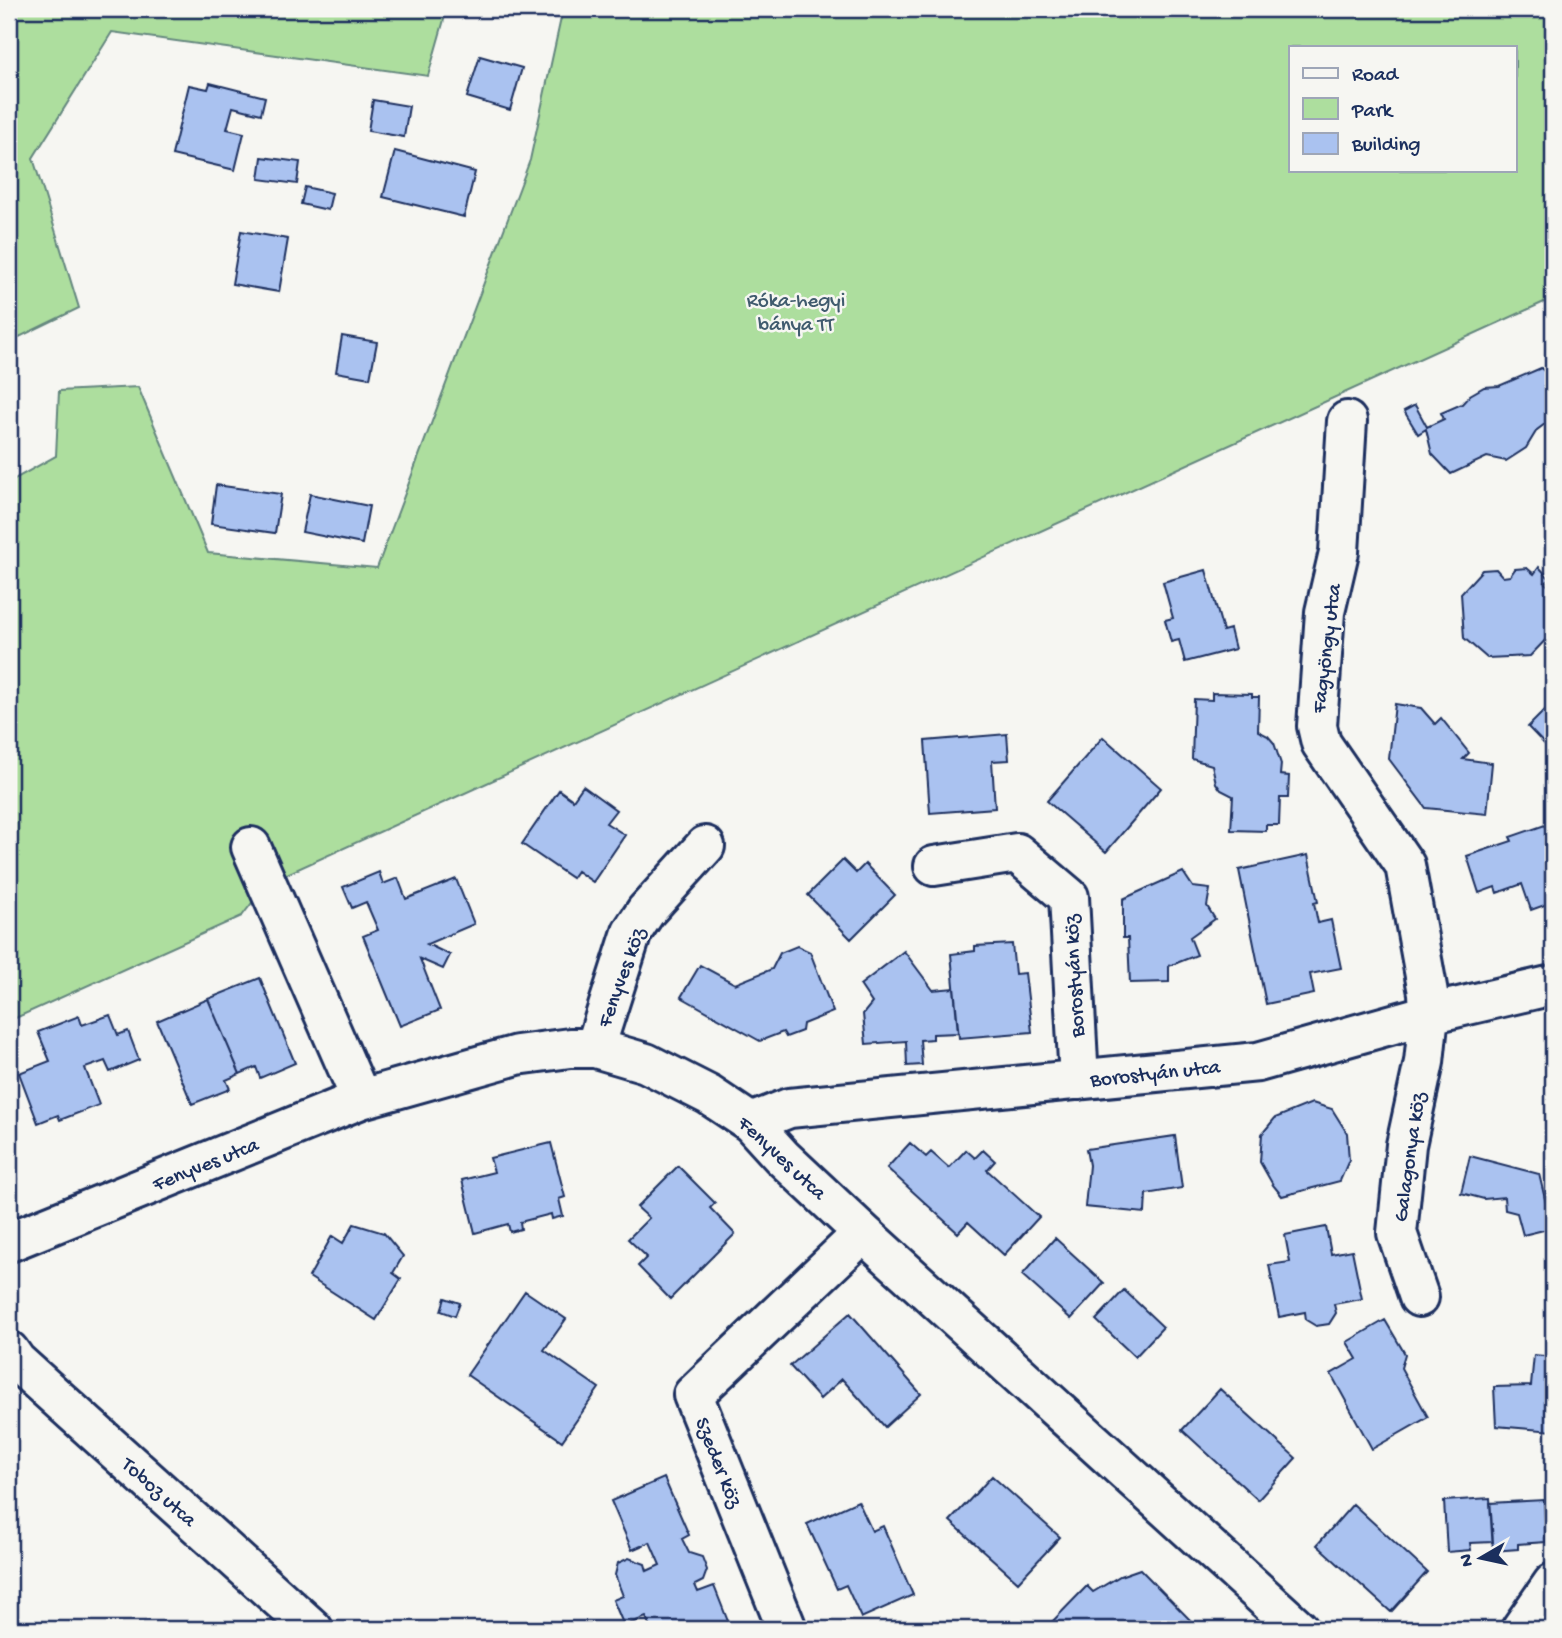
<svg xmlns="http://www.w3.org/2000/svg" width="1562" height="1638" font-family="'Gochi Hand',sans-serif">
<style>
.green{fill:#adde9e;stroke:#64867e;stroke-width:2;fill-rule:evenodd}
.building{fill:#aac2f0;stroke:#1b2f5e;stroke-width:2}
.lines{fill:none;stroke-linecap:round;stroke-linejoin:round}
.minor-casing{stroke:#1b2f5e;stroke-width:44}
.minor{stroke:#f6f6f2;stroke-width:38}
.labels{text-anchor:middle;stroke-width:5;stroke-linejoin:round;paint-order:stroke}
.park-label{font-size:21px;fill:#405b6e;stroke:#f6f6f2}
.street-label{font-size:21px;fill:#1b2f5e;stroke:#f6f6f2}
</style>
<rect width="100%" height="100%" fill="#f6f6f2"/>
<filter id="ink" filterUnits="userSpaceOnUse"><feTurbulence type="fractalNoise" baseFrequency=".0143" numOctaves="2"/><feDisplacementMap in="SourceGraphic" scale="14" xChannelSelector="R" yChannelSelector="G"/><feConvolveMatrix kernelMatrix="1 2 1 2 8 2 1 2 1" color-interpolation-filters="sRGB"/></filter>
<g filter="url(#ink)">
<path class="green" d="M9,9h438l-19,67 -316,-44 -79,126 46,150 -70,34z
M563,9h990v289l-1286,585 -25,33 -233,105v-539l47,-26 3,-65 79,-4 70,166 169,15 153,-408zM1291,47h224v123h-224z"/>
<path class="building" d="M480,56l42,12 -12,42 -43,-13z
M210,83l55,14 -4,17 -28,-7 -6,22 17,4 -9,37 -63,-15 17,-70 19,4z
M373,100l36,6 -5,31 -36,-6z
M395,151l80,21 -11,45 -81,-20z
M262,157l38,5 -3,22 -38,-5z
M305,187l27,6 -4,17 -27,-6z
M241,231l47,8 -9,53 -47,-8z
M342,336l35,6 -7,36 -34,-6z
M1541,368l12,12v38l-16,12 -11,18 -20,13 -19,-4 -36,17 -19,-20 -6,-25 -8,5 -14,-23 11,-6 12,22 17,-8 -3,-6 21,-9 8,-9 14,-8 15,-1z
M216,485l65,9 -6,39 -64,-9z
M310,494l59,12 -7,38 -60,-12z
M1539,567l11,12 -5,4 7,6 1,43 -23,24 -43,2 -23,-20 -3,-45 21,-23 14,-1 7,8 7,-1 5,-7 12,-1 7,6z
M1206,570l17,61 7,-2 5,20 -50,13 -6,-22 -8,2 -6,-22 8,-2 -10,-36z
M1212,693l40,1v3h7l-1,34 10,5 6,7 7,21 -1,11 9,1 -1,22h-8l-1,27h-13v6l-35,-1 2,-34 -12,-6 -5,-7 -4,-18 -20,-6 2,-60 18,1z
M1553,702v51l-25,-26z
M1395,704l26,4 14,16 6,-6 28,35 -6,6 29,4 -5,51 -61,-6 -37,-49z
M1007,734l2,26 -17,1 3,47 -65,5 -5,-72z
M1103,737l58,51 -55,64 -59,-51z
M583,786l33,24 -10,13 19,12 -32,47 -16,-11 -5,7 -50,-34 37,-54 14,10z
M1545,825l1,4 7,-3v76l-22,8 -9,-26 -25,9 -2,-6 -16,6 -12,-37 45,-15 -2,-4z
M1308,855l10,47 -4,1 4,20 13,-3 10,48 -31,6 4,20 -48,10 -27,-134z
M843,860l13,13 9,-9 30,31 -44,44 -43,-44z
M379,872l4,12 15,-6 8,21 50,-20 18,45 -47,20 23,11 -7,14 -23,-10 20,51 -40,16 -37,-90 15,-6 -12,-28 -14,6 -9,-21z
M1183,872l10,15 17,2 -3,17 8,13 -25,18 7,18 -28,11v16l-39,1 -2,-45h-5v-39z
M1012,944l3,30 10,-1 7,59 -73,6 -8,-84 24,-3v-5z
M797,946l13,6 23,60 -30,12 -1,7 -16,6 -3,-5 -23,9 -79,-44 19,-32 35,19 37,-15 8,-16z
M904,951l29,39 21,-2 4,45 -25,1v5l-13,1 2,25 -15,1 -1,-25 -40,3 -3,-30 9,-11 -12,-18z
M260,978l35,85 -35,15 -4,-11 -16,7 -32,-75z
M208,999l32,75 -14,6 4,9 -38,15 -35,-83z
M110,1015l8,20 10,-4 11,29 -29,12 -5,-11 -20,7 14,37 -39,15 -2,-5 -20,8 -19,-50 31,-12 -12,-29 41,-16 3,9z
M1312,1103l20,6 15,24 2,27 -9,21 -58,15 -9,-11 -13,-23 2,-28 13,-16z
M1175,1136l7,52 -36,6 -1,19 -60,-6 4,-42 -3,-16z
M551,1143l14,54 -6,2 4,17 -11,3 -1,-5 -31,8 1,7 -11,3 -2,-8 -33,9 -13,-53 32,-8 -4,-14z
M910,1143l16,14 5,-5 18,16 17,-18 9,8 8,-8 12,11 -8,9 52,47 -35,38 -36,-33 -10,11 -71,-65z
M1470,1156l69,18 13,54 -29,7 -6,-22 -12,-3 -1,-13 -20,2 -23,-6z
M678,1166l37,37 -5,5 25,26 -65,65 -32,-33 9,-9 -19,-18 21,-21 -12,-11z
M12,1168l5,11 -8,3v-12z
M354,1224l30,9 19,23 -10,17 8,6 -25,41 -67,-43 23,-41 11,7z
M1326,1227l5,27 21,-4 10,49 -28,5 2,9 -7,11 -13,2 -10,-6 -1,-8 -26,5 -10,-52 21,-3 -5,-27z
M1055,1238l49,45 -33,36 -49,-44z
M1124,1290l39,37 -28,30 -39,-37z
M525,1291l41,28 -22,31 55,38 -37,53 -95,-66z
M445,1298l15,5 -5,13 -14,-5z
M850,1313l71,81 -36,33 -43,-48 -22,20 -30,-33z
M1385,1320l20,34 -4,14 27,49 -56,32 -41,-75 26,-15 -10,-17z
M1534,1355l19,2v74l-57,-5 -2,-39 37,-1z
M1220,1389l76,69 -38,42 -76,-70z
M992,1476l68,61 -42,45 -68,-61z
M664,1478l25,57 -7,4 7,14 13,4 5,13 -4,11 -8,4 3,7 16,-6 17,43h-80l-5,-12 -22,9 -11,-26 10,-4 -8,-21 3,-12 11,-5 16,6 2,7 13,-6 -10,-23 -18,8 -21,-49z
M1490,1498l3,44 -23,1 1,7 -24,2 -3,-51z
M1544,1500l2,42 -28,2v5l-25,2 -3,-48z
M858,1501l14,30 11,-5 30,69 -52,23 -15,-33 -9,4 -30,-65z
M1353,1504l74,68 -36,40 -74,-67z
M1140,1569l59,60h-150l-2,-2 40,-41 6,6 27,-16z"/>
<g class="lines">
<defs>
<path id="minor" d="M1347,421l-8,131 -14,60 -8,114 4,17 84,122 23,128 1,21 -5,48 -18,83 -9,88 22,64
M251,847l110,252
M934,866l83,-13 52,44 10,183
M595,1048l37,-116 14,-21 59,-65
M751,1123l38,-15 469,-46 171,-48 124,-29
M9,1242l352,-143 156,-44 53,-7h25l51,15 63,32 42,28 31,34 81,76 436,396
M9,1351l7,10 297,268
M787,1629l-94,-234 170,-162
M1521,1629l32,-46"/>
</defs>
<use href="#minor" class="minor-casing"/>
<use href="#minor" class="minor"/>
</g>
</g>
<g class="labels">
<g class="park-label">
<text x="796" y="306">Róka-hegyi<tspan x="796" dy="24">bánya TT</tspan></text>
</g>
<g class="street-label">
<text transform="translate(1325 648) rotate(-83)" y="7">Fagyöngy utca</text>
<text transform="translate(1073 976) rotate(-93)" y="7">Borostyán köz</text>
<text transform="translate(620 977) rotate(-70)" y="7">Fenyves köz</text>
<text transform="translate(1155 1072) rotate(-6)" y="7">Borostyán utca</text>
<text transform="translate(783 1157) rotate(43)" y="7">Fenyves utca</text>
<text transform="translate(1408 1157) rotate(-82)" y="7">Galagonya köz</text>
<text transform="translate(205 1163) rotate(-22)" y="7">Fenyves utca</text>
<text transform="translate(720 1462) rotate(68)" y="7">Szeder köz</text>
<text transform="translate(160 1491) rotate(42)" y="7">Toboz utca</text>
</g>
</g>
<rect width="1562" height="1638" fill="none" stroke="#f6f6f2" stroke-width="35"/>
<rect x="18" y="18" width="1527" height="1603" fill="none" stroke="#1b2f5e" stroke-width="2.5" filter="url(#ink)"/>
<rect x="1289" y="46" width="228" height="126" fill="#f6f6f2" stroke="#9ea6b7" stroke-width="2"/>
<rect x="1303" y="68" width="35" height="10" fill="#f6f6f2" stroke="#9ea6b7" stroke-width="2"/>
<text x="1352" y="80" font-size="21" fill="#1b2f5e">Road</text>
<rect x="1303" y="98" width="35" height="21" fill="#adde9e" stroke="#9ea6b7" stroke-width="2"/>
<text x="1352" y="116" font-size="21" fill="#1b2f5e">Park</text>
<rect x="1303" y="133" width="35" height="21" fill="#aac2f0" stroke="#9ea6b7" stroke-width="2"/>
<text x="1352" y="150" font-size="21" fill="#1b2f5e">Building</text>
<g transform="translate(1481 1558) rotate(261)" stroke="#f6f6f2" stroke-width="5" paint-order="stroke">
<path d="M0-5L12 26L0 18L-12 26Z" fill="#1b2f5e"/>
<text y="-10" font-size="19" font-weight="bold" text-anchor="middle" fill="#1b2f5e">N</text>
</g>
</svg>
